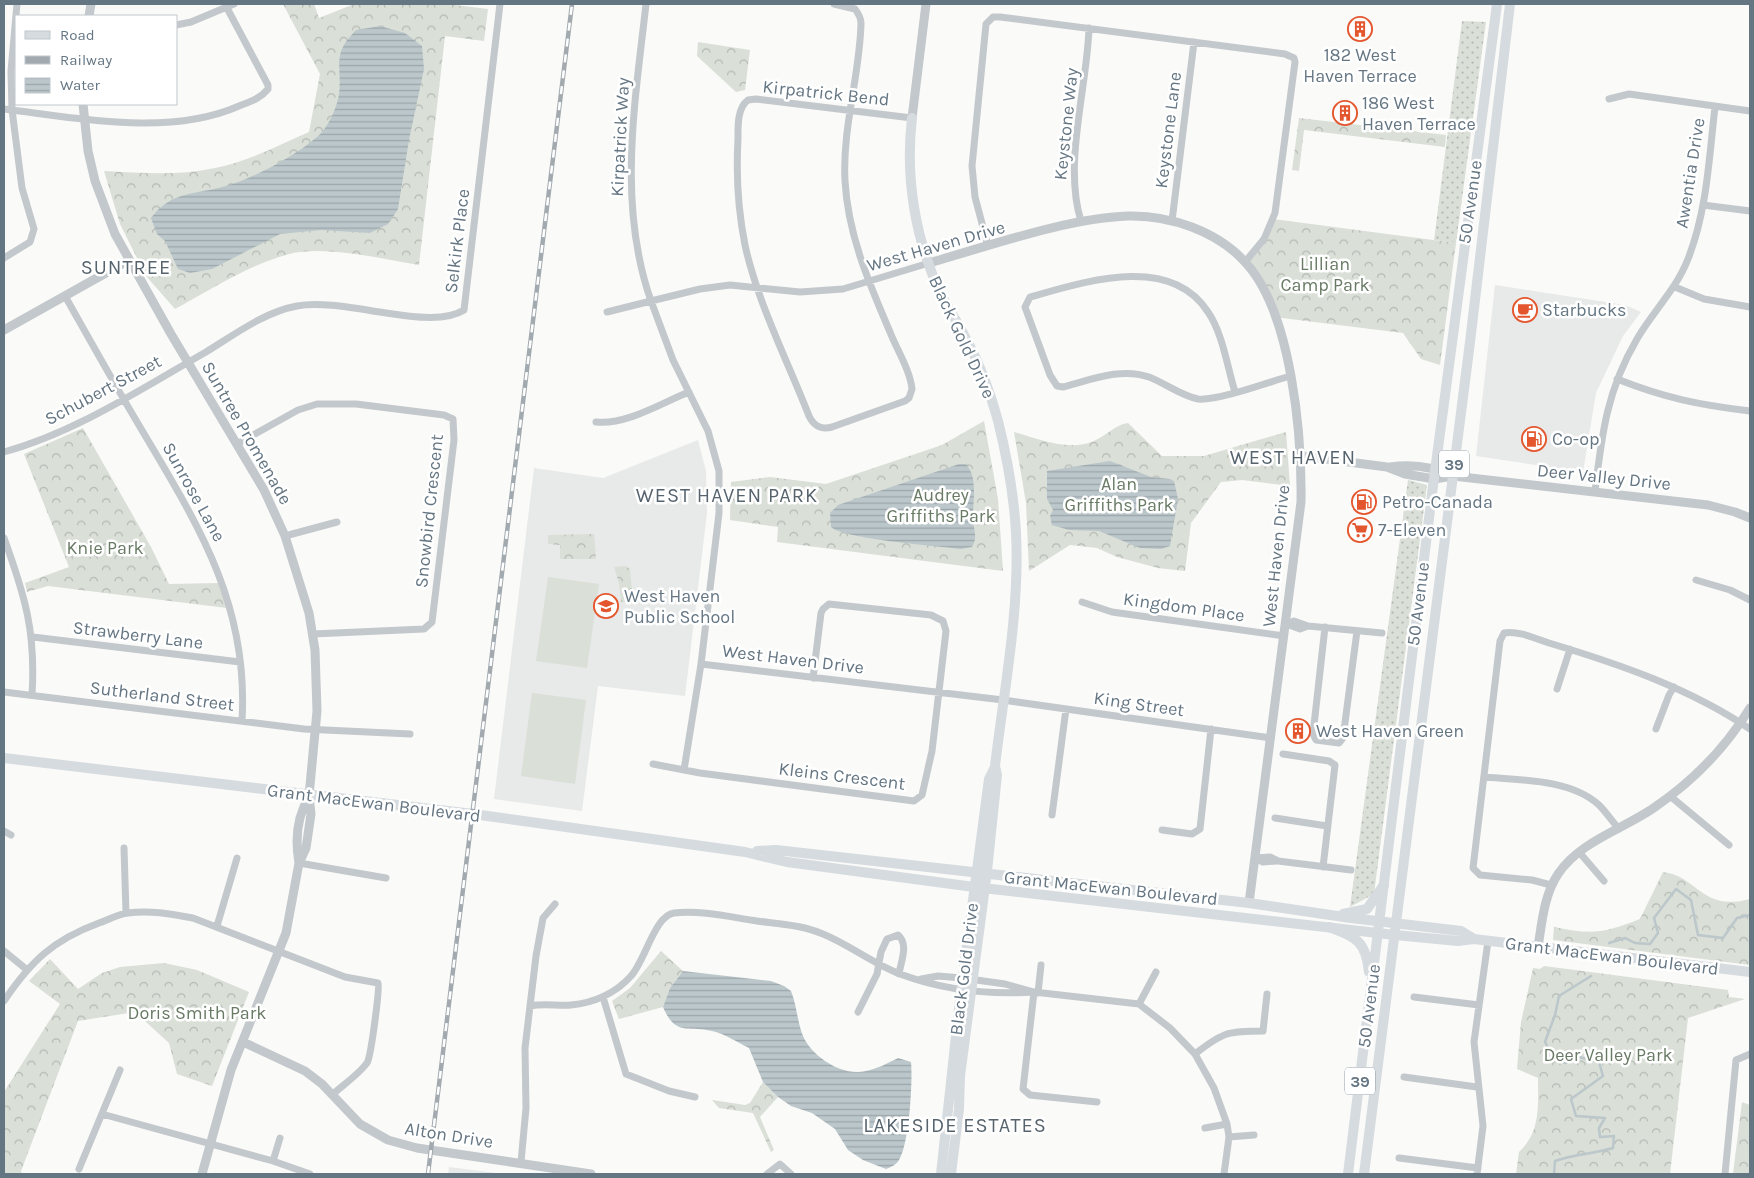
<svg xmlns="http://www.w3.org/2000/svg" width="1754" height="1178" font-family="Karla,sans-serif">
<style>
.built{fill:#e8e9e9}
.grass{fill:url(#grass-dots)}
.forest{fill:url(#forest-crowns)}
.pitch{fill:#dadfd7}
.water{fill:url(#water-rules)}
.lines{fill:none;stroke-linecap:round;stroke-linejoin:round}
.stream{stroke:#bbc7cb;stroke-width:2.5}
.minor{stroke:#c3c8cc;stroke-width:7}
.tertiary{stroke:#c3c8cc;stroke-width:9}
.secondary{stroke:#d6dbdf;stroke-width:10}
.primary{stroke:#d6dbdf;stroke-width:10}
.rail-casing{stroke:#a2aab0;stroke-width:4.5}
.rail{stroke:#fff;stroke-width:2.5;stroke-dasharray:8;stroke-linecap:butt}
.labels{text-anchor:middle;stroke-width:5;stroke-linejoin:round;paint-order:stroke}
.shield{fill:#fff;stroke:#939fa8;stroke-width:1}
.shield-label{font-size:16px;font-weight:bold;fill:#657683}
.poi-label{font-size:18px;fill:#657683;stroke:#fff;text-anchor:start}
.street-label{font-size:18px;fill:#657683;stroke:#fff}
.park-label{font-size:18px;fill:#687a64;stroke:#fff}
.quarter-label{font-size:20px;letter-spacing:1px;fill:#57646e;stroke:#fff}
</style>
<defs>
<pattern id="grass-dots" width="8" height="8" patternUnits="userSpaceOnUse" patternTransform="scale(1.25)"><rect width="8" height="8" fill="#dadfd7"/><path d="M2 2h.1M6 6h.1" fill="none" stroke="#b4b9b4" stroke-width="1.8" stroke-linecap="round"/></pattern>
<pattern id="forest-crowns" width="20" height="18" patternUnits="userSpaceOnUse" patternTransform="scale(1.25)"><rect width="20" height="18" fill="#dadfd7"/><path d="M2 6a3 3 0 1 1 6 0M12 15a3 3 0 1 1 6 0" fill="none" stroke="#b4b9b4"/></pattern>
<pattern id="water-rules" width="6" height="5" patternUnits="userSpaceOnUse" patternTransform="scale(1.25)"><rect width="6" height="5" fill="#bbc7cb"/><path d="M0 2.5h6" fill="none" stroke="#9ca6aa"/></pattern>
</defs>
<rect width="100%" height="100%" fill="#fafaf8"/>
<path class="built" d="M1495,285l130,20 16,7 -18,24 -27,57 -13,79 -107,-16z
M698,440l8,31 1,42 -22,183 -87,-10 -16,125 -88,-12 40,-331 69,10z
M449,1167l55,7h-56z"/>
<path class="grass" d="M1462,21l24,1 -30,221 -22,-3z
M1408,480l19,5 -53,409 -24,13z"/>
<path class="forest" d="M283,4h31l5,14 35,-14h93l41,5 -4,32 -39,-5 -26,229c-38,-6 -92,-20 -130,-11 -41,11 -77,35 -114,55l-29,-33 -26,-52 -16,-53c37,2 74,5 111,-3 33,-6 64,-23 94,-36l11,-58z
M698,42l52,8 -5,40 -9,2 -39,-36z
M1299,118l147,17 -1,12 -141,-17 -5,41 -7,-1z
M1273,219l183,24 -16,122 -19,-6 -18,-26 -129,-16 -29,-55z
M984,421l14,78 5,72 -226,-29 1,-15 -48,-7 1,-38 39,-5 56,7 116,-39z
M1128,423l34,33h42l82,-24 4,54 -48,-6 -21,2 -30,41 -6,48 -27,-3 -41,-11 -20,-9 -27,-3 -41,26 -3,-68 -12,-71c25,7 55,20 80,9 13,-6 21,-16 34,-18z
M83,428l68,119 18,37 50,-1 8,25 -179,-22 -21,6 -2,-9 44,-16 -45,-113z
M594,534l2,25h-36v-14l-12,-1v-9z
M626,566l4,3 3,33h-12l-2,-19 -5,-16z
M1663,872c35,4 38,40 87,27v66l-197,-25 1,-13c37,8 51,6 86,-8z
M661,951l22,20 -13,17 -7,19 -44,12 -7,-18 18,-13z
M50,959l28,30 24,-16 18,-6 44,-4 33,7 52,22 -37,94 -35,-12 -8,-31 -34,-31 -57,9 -57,150 1,3h-18v-82l56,-88 -31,-23z
M1544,966l184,24 1,7 16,2 -57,19 -18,156h-154l3,-22c22,-20 19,-47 19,-74l-21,-9 4,-47 12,-54 7,1z
M763,1082l15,15 -18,20 14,33 -3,2 -18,-39 -34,-5 -7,-8 33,5 5,-2z
M1742,1102l8,3v69h-17z"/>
<path class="pitch" d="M548,577l51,7 -12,84 -51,-7z
M532,693l54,7 -11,84 -54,-8z"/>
<path class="water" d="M380,26l25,7 17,13 2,23 -15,71 -11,69 -10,15 -18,9 -49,-3 -41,4 -68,35 -22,4 -12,-4 -13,-28 -8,-7 -6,-16c21,-28 45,-23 75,-32 28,-8 69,-30 91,-49 11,-9 20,-29 22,-43 3,-17 -4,-34 5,-49 3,-6 8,-10 12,-15z
M1110,461l41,16 19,2 4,2 4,18 -8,47 -9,3 -21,-1 -41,-17 -30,-1 -17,-5 -2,-9 3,-6 -6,-11v-28z
M959,464h7c12,14 7,35 7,52 -1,11 6,20 -1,31l-11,2c-22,-3 -118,-10 -130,-22l-1,-14 8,-8z
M683,971l88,10 13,5 7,5c6,15 6,30 12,45 9,21 40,41 63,35 11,-2 22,-8 32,-13l13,4c2,19 -2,83 -12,98 -3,5 -8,7 -13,9l-23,-9 -15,-10 -13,-21 -23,-16 -21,-7 -13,-9 -15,-15 -14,-34c-12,-6 -24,-14 -37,-17 -25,-6 -36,6 -49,-24l7,-19z"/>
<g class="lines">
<path class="stream" d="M1609,943l16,-5 10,5 15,1 8,-11 -4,-15 22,-29 15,11 7,35 25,3 14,-20 13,-3
M1554,1174l1,-13c19,-7 38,-7 58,-13l1,-12 -14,1 -1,-9 6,-10 -29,-2 -5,-17 32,-23 -4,-14 -20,-5 -14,6 -12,-6 -8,-15 10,-27 4,-19 32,-20"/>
<path class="minor" d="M834,4l21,5c3,4 6,8 6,14 -1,52 -19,105 -16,158 3,54 24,102 45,151 7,18 20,38 22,57l-3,9 -4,3 -73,26c-11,3 -18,-1 -23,-11 -21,-54 -52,-115 -64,-171 -7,-35 -9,-71 -7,-106 0,-12 -1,-31 10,-39l8,-1 156,19
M176,25l15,-3 43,-18
M1609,99l20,-5 121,17
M4,109c74,9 165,28 235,-3 10,-4 21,-7 29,-17v-4l-41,-77
M1703,205l47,6
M1081,221c-18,-57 6,-132 8,-193
M1172,221l22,-179
M988,246l-13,-49 -3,-31 14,-142 7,-7h7l285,37 9,4 1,4 -20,151 -11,26 -19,23
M4,258l26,-16 4,-13 -12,-41 -10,-78 -1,-39 6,-67
M929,263l-86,26 -43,3 -70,-7 -30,4 -49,12 22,59 35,71 11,40v42l-18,151 302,36 268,38
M1675,287l29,12 46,8
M65,296c26,46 51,91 78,136 56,94 106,174 99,289
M607,312l44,-11c-34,-97 -16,-198 -5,-297
M1617,379c48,19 82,26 133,32
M1235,392c-8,-26 -12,-58 -27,-80 -38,-59 -124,-30 -178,-15l-5,10 25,68 7,11 6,1c27,-7 58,-20 86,-10 16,6 32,19 49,22 20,2 71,-17 92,-23
M596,422c31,3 65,-19 93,-30
M237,444l61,-34 19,-6h39l88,11 9,4 1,21 -22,182 -8,7 -111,5
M4,452c72,-20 137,-63 202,-100 28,-17 58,-40 91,-46 46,-9 133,26 167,4l36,-306
M1595,491c7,-58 12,-101 42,-152 16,-28 39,-49 51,-80 19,-48 21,-101 27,-152
M285,536l52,-14
M4,538c21,58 32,94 28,157
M1696,580l34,10 20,10
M1082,602l30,10 172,24
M1286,624l8,-3 14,5 74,7
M1286,624l14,5 8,-3
M1325,627l-12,107 3,6 23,3 4,-5 14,-107
M33,637l207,25
M1557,689l13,-40
M4,692l300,37 106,5
M1656,729l13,-34 5,-8
M1283,754l46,7 6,4 -12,102
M653,764l47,9 214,28 8,-6 10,-44 14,-120 -3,-10 -12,-6 -102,-11 -6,5 -2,4 -8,65
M684,770l17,-106
M1484,777c36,3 87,2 115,28 7,7 13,16 20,24
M1670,796l59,49
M1052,815l14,-106
M1275,818l52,8
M1162,830l30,4 8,-5 11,-100
M4,831l7,4
M124,848l2,65
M1579,852l25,29
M1255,858l15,-1 8,4 73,9
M1255,858l8,4 14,-1
M299,863l87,15
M1551,885l-19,-5 -52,-5 -7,-7 27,-227 4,-8c13,-3 33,6 45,10 70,21 140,45 201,86
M217,926l20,-68
M4,951l22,18
M921,979l17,-3 24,2 43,6 29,8 105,12 31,24 25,26 19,34 13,36 2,13 -5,37
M1034,992l-11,97 7,6 67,7
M1038,993l3,-28
M603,997l23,77 43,17 26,6
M1414,997l65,8
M4,1001c27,-40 49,-61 95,-78 9,-3 19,-9 29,-10 22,-3 43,1 65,5l152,59 33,6c2,4 -7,74 -11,80 -9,12 -24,22 -35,32
M1139,1004l17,-32
M530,1006c14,-3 27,0 41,-1 23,-2 45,-12 60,-29 14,-15 24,-61 43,-63 27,-3 56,4 83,8 22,3 46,4 66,13 27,11 50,30 77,40 43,16 88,21 134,18
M858,1012l19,-38 4,-22 6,-13 11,-4c11,9 3,26 1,39
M1195,1054c28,-22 33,-23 68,-23l4,-37
M1404,1077l73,10
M102,1114l171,47 37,13
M1205,1128l22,-4
M1229,1137l25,-2
M1399,1158l79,10
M273,1161l7,-23
M521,1162l5,-54 -1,-60 11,-92 7,-38 12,-14
M79,1169l41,-99
M767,1174l13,-10 11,10
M1477,1174l6,-48 -9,-84 14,-101
M1725,1174l11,-114 14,-6"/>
<path class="tertiary" d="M89,16l2,-12
M83,104l5,47 7,30 20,53 56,100 93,156 21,46 24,77 6,37 2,61 -8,85 2,18 -5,34 -7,15 -13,70 -55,137 -29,104
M912,118l14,-114
M929,263c60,-17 138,-45 199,-47 42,-1 89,15 117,46 47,50 57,174 56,240l-52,401
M4,330l125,-70
M1302,456l85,11 18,7 29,5 19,-3 255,29 27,7 15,6
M1390,467c22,-3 42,-1 62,9
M299,863c-4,-23 -3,-45 10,-66
M1538,947c4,-25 6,-52 20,-73 22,-33 66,-45 97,-67 38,-26 71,-60 95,-99
M243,1042l62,29 17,13 38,40 28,16 29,8 174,26"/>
<path class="secondary" d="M912,118c-7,59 3,122 29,176 7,15 17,28 24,43 15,27 25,55 33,84 9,36 16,75 18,112 4,77 -12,157 -21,233l2,9 -10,96 -27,205 -1,33 -8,65
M4,758l469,56 272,38 42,10 187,25 421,48 63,6 16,-2 276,33
M757,851l19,-1 473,53 102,15 110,13 13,8
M1343,914l24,-5 17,-24
M941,1174l19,-175 29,-220 6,-12"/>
<path class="primary" d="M1329,927c27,10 37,14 40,45
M1348,1174l85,-688 64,-482
M1364,1174l106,-832 40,-338"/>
<defs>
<path id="rail" d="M428,1174l144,-1170"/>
</defs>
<use href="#rail" class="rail-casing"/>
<use href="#rail" class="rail"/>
</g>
<defs>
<symbol id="building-ring" viewBox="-11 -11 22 22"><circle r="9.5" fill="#fff" stroke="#e4572e" stroke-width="1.5"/><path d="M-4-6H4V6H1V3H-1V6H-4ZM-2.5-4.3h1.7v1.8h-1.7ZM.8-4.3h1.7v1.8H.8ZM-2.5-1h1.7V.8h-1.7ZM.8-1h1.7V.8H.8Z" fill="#e4572e"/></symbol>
<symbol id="cafe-ring" viewBox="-11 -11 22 22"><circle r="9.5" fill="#fff" stroke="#e4572e" stroke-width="1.5"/><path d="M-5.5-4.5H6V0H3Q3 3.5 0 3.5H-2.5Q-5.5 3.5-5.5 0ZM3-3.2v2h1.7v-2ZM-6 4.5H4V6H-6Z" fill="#e4572e"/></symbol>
<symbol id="fuel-ring" viewBox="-11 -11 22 22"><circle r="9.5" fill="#fff" stroke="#e4572e" stroke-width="1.5"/><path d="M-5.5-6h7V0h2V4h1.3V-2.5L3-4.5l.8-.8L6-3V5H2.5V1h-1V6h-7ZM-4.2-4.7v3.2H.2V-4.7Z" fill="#e4572e"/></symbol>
<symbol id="supermarket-ring" viewBox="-11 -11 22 22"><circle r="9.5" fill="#fff" stroke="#e4572e" stroke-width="1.5"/><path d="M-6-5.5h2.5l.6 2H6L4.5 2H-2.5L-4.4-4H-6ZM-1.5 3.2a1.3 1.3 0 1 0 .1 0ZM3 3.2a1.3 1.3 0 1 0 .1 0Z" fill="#e4572e"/></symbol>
<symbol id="school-ring" viewBox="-11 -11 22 22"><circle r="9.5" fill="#fff" stroke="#e4572e" stroke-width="1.5"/><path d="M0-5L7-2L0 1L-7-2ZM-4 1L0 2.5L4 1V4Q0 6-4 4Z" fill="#e4572e"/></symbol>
</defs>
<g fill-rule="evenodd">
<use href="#building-ring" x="1346" y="15" width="28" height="28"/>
<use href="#building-ring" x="1331" y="99" width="28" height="28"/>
<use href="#cafe-ring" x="1511" y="296" width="28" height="28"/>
<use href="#fuel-ring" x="1520" y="425" width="28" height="28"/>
<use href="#fuel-ring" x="1350" y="488" width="28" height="28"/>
<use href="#supermarket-ring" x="1346" y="516" width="28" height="28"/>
<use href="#school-ring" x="592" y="592" width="28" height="28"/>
<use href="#building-ring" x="1284" y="717" width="28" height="28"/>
</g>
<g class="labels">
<g class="shield">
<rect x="1439" y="450.5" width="30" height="27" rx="4"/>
<rect x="1345" y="1067.5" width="30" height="27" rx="4"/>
</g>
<g class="shield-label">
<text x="1454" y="470">39</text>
<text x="1360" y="1087">39</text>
</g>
<g class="poi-label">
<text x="1360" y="61" text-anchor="middle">182 West<tspan x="1360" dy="21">Haven Terrace</tspan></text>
<text x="1362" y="109">186 West<tspan x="1362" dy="21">Haven Terrace</tspan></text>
<text x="1542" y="316">Starbucks</text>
<text x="1552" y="445">Co-op</text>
<text x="1382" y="508">Petro-Canada</text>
<text x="1378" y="536">7-Eleven</text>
<text x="624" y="602">West Haven<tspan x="624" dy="21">Public School</tspan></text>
<text x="1316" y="737">West Haven Green</text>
</g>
<g class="street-label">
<text transform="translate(826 93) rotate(6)" y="6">Kirpatrick Bend</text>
<text transform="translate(1066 124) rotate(-84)" y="6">Keystone Way</text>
<text transform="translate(1168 130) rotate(-83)" y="6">Keystone Lane</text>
<text transform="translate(620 137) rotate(-87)" y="6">Kirpatrick Way</text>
<text transform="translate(1690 173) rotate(-81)" y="6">Awentia Drive</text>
<text transform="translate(1470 202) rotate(-82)" y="6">50 Avenue</text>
<text transform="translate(457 241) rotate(-83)" y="6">Selkirk Place</text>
<text transform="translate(936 246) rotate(-16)" y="6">West Haven Drive</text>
<text transform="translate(962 337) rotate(65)" y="6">Black Gold Drive</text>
<text transform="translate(103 390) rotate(-28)" y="6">Schubert Street</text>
<text transform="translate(247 433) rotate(60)" y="6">Suntree Promenade</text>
<text transform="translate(1604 477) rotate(6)" y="6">Deer Valley Drive</text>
<text transform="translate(194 492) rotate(61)" y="6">Sunrose Lane</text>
<text transform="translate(429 511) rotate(-84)" y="6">Snowbird Crescent</text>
<text transform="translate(1276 556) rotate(-84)" y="6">West Haven Drive</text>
<text transform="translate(1418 604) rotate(-83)" y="6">50 Avenue</text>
<text transform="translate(1184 607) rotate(8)" y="6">Kingdom Place</text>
<text transform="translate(138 635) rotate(7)" y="6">Strawberry Lane</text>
<text transform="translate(793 659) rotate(7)" y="6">West Haven Drive</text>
<text transform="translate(162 696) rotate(7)" y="6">Sutherland Street</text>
<text transform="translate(1139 704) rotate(8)" y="6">King Street</text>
<text transform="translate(842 776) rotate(7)" y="6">Kleins Crescent</text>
<text transform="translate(374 803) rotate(7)" y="6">Grant MacEwan Boulevard</text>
<text transform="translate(1111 888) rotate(6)" y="6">Grant MacEwan Boulevard</text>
<text transform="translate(1612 956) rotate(7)" y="6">Grant MacEwan Boulevard</text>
<text transform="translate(964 969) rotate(-83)" y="6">Black Gold Drive</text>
<text transform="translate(1369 1006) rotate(-83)" y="6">50 Avenue</text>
<text transform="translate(449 1135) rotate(9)" y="6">Alton Drive</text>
</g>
<g class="park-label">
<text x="1325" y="270">Lillian<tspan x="1325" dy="21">Camp Park</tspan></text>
<text x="1119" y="490">Alan<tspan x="1119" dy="21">Griffiths Park</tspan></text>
<text x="941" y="501">Audrey<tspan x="941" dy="21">Griffiths Park</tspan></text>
<text x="105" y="554">Knie Park</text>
<text x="197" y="1019">Doris Smith Park</text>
<text x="1608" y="1061">Deer Valley Park</text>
</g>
<g class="quarter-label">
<text x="126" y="274">SUNTREE</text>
<text x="1293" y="464">WEST HAVEN</text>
<text x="727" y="502">WEST HAVEN PARK</text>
<text x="955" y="1132">LAKESIDE ESTATES</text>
</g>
</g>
<rect width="1754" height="1178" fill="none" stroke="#657683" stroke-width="10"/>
<rect x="15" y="15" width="162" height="90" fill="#ffffff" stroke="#c1c8cd"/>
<rect x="25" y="31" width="25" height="8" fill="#d6dbdf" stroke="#c1c8cd"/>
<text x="60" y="40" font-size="15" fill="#657683">Road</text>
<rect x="25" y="56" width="25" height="8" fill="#a2aab0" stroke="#c1c8cd"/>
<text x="60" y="65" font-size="15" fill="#657683">Railway</text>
<rect x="25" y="78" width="25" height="15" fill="url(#water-rules)" stroke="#c1c8cd"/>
<text x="60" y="90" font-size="15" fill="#657683">Water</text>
</svg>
